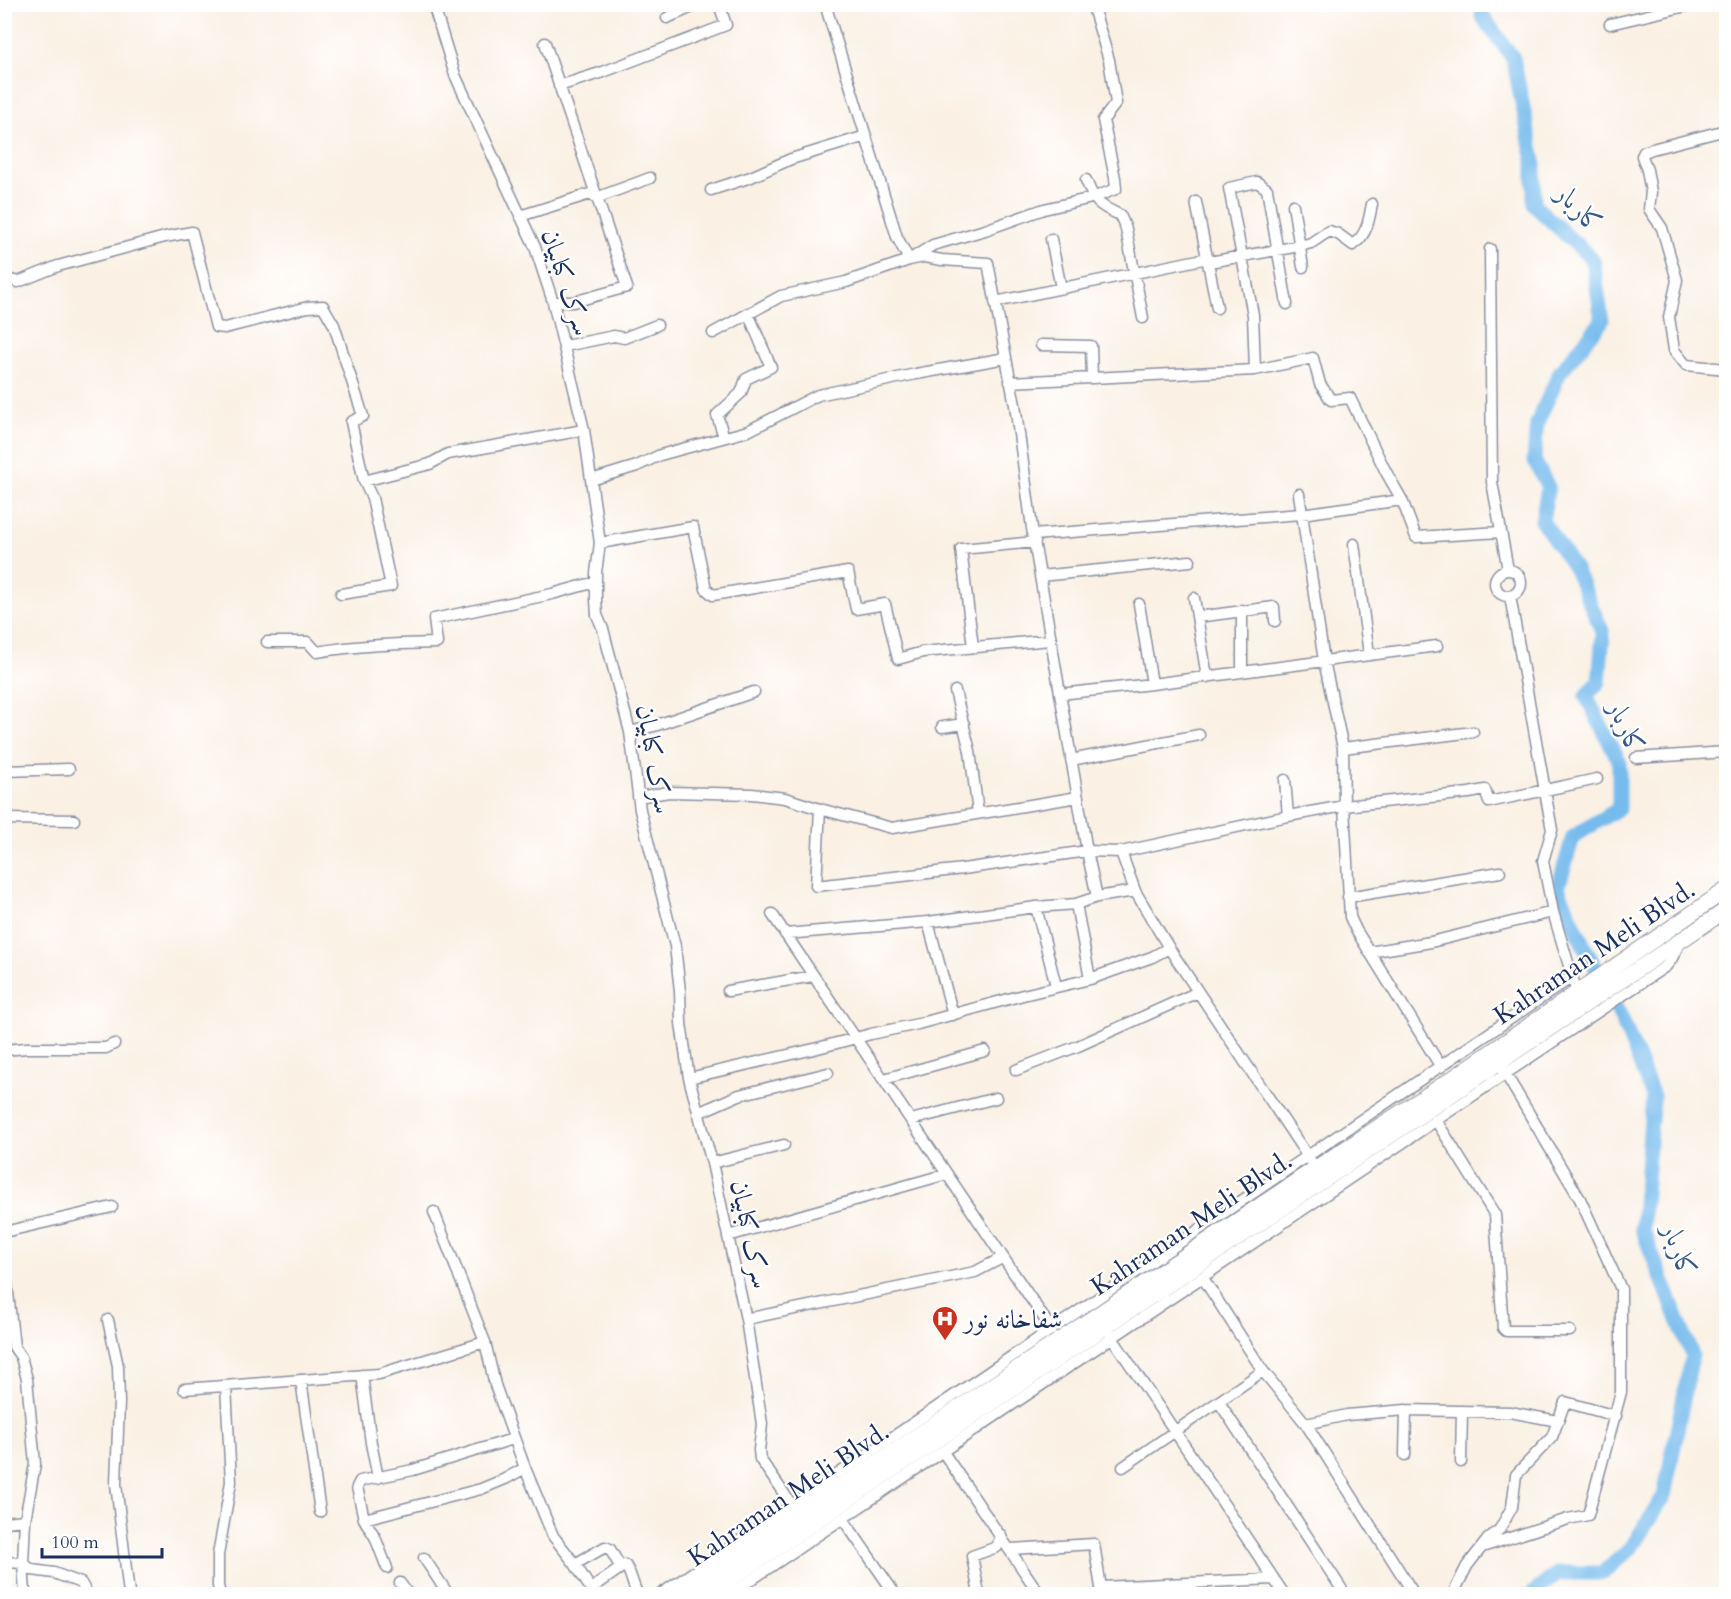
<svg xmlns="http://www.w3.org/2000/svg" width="1731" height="1599" font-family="Cardo,Amiri,serif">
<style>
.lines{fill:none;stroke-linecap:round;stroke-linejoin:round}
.river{stroke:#76bbed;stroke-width:15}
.minor-casing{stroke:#8a90a0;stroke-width:13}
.highway-casing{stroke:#8a90a0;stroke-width:17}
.minor{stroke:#fff;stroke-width:10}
.highway{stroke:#fff;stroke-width:15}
.labels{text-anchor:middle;stroke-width:4.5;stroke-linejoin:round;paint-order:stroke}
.street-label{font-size:26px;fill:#1b2f5e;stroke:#fff}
.poi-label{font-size:26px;fill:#1b2f5e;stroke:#fff;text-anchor:start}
.water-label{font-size:27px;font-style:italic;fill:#365989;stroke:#fff}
</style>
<rect width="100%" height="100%" fill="#fff"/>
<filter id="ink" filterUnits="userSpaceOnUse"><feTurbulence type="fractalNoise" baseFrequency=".0167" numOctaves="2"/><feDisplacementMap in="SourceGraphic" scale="12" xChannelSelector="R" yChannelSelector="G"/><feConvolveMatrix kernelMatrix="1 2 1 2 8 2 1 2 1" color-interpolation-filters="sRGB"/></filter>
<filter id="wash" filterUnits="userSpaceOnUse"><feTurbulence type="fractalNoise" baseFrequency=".008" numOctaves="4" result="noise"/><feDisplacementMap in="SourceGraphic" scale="24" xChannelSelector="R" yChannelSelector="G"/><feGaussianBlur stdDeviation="1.35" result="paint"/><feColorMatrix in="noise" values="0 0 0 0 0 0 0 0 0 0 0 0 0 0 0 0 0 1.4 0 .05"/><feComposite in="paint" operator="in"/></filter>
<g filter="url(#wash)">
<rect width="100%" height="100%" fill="#faf0e3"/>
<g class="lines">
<path class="river" d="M1484,4l-2,12 31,42 21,103v44l59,55 9,61 -42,51 -23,51 -3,37 14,27 -6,34 33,48 28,64 -4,49 -13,14 33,65v47l-46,29 -15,51 24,54 39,75 32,79 -11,133 50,126 -28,141 -33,52 -28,25h-45l-26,21"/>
</g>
</g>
<g filter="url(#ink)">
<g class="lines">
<defs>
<path id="minor" d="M433,4l22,71 80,172 18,55 31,128 16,113 -4,30v27l1,15 6,14 27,103 10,78 35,136 5,45 1,32 8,55 23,85 34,156 16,105 -3,26 1,9 43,62
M825,4l72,233 12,23 15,-3 18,3 46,3 27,142 18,130 54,316 10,46
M667,18l32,-14
M1610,24l85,-20
M545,43l82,244 -54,15h-20
M559,86l44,-14 123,-47 -7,-21
M1726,130l-74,19 -8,3 -2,4 5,14 4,22 -2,17 13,19 15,52 -8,37 5,33 12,15 40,4
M1086,180c8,22 13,26 34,35l6,14 17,89
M711,190l40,-13 40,-18 75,-23
M1196,202l21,106
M1293,205l10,62
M520,216l70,-22 6,4 54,-20
M1051,239l10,49
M1490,249l2,233 16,88
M4,278l14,4 40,-16 107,-29 27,-5 24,95 9,1 83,-21 15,-1 11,19 29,91 -12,6 13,59
M995,302l208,-43 12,2 85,-15 11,-3 18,-12 9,3 15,11c14,-10 16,-25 19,-41
M713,333l68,-37 65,-14 63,-22 24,-15 52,-15 59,-21 48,-11 24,-9 -1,-11 -12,-58 13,-17 -7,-43 -17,-56
M1041,345l50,1 1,32
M565,346l49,-10 10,2 33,-13
M1255,370l-2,-55 -24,-127 28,-6 10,7 20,115
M1010,382l245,-12 58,-12 7,26 11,16 19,-2 36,74 16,28
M724,437l-7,-22 24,-22 5,-14 25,-12 -23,-54
M591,480l46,-14 23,-11 88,-24 70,-36 98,-21 90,-16
M1299,494l25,167 19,87 1,58 6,111 6,13 85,137
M1033,535l268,-21 101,-14 14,37 85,-5
M600,543l93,-16 13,62 7,6 135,-23 8,37 29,-5 13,55 25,-7 127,-12
M1354,544l15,110
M1495 583a13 13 0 1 1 26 0a13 13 0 1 1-26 0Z
M1040,576l150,-15
M341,594l50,-8 -19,-88 -8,-17 66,-17 18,-10 136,-24
M1510,596l42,234 -9,31 10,51 24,81
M1194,598l13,79
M1139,604l13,80
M1197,617l77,-10 1,14
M267,642h41l9,10c40,-7 80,-8 120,-9l-3,-24 118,-25 44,-12
M973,647l-12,-98 74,-7
M1242,672v-62
M955,691l15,60 8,62
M1060,694l92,-10 285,-38
M942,727l22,-3
M630,732l24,-6 100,-34
M1343,748l130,-16
M1636,758l90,-6
M1071,760l128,-25
M4,771l65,-2
M1285,780l3,36
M638,797l31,-5 83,2 33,4 35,11 72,19 186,-31
M820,809l-4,77 147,-17 124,-18 34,1 167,-36 56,-10 125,-13 16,-3 4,12 108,-23
M4,819l70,1
M1121,852l14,39 34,57 143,215
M1348,897l152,-25
M1076,904l14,75
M1036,907l20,79
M772,914l280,416
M928,922l25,93
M785,934l143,-12 108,-15 40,-3 21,-7 38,-6
M1369,952l62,-10 122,-30
M728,991l85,-15
M4,1050l23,-2h79l8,-4
M1016,1070l62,-24 120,-54
M689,1078l125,-29 57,-15 47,-10 105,-29 67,-16 62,-22 17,-9
M884,1079l101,-28
M698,1113l41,-18 89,-22
M911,1120l85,-22
M1437,1122l58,93 8,113 3,3h64
M712,1163l72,-18
M434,1212l51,130 10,43 30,83 28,68 22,28 19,30
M4,1232l108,-25
M728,1236l219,-62
M4,1256l10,91 7,10 6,22 8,85 -10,56 -2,43 2,31
M1203,1278l60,93 43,53 108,170
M746,1319l229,-47 27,-14
M108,1320l10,46 1,36 -3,82 13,110
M1109,1333l175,261
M362,1375l9,68 7,35
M301,1380l19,132
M184,1389l195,-15 106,-32
M1219,1402l126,192
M1306,1424l41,-9 59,-5 104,2 48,9 7,-19 51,14
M943,1452l93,137 1,5
M1405,1455l1,-45
M1461,1462l1,-51
M1123,1467l140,-96
M364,1519l117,-30 24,-10 20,-11
M843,1519l52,75
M4,1522l21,-2
M1482,1547l86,-28 20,-4 33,-123v-103l-41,-90 -78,-131
M1011,1549l83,-5 8,50
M424,1558l24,36
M4,1562l19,1 9,7 22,3 27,10 6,11
M575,1564l30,-17 5,2 11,19
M387,1568l-12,-31 -11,-18 -7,-32 3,-6 53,-11 100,-31
M400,1583l8,11
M1101,1587l173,-8
M591,1589l34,-24c7,8 7,21 13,29
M220,1594l-2,-8v-31l13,-73 -5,-96
M661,1594l911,-617
M730,1594l936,-628 5,-6 9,-18
M979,1594l-7,-38 25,-9 4,-12
M1453,1594l14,-28 21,-27 12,-10 12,-22 4,-32 36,-38 6,-16"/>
<path id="highway" d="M681,1594l635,-426 134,-88 276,-190
M708,1594l1018,-684"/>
</defs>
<use href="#minor" class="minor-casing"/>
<use href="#highway" class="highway-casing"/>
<use href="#minor" class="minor"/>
<use href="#highway" class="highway"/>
</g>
</g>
<defs>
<symbol id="hospital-pin" viewBox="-11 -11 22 30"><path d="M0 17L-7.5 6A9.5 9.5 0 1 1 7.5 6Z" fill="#c8321e" stroke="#fff"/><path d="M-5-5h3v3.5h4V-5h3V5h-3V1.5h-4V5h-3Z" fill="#fff"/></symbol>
</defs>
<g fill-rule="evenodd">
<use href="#hospital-pin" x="930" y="1304" width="30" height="40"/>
</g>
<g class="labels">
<g class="street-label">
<text transform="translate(567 282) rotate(72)" y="9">سرک کبابیان</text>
<text transform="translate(655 759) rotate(80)" y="9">سرک کبابیان</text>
<text transform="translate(1594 952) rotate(-34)" y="9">Kahraman Meli Blvd.</text>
<text transform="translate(1191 1223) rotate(-34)" y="9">Kahraman Meli Blvd.</text>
<text transform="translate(751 1234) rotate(78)" y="9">سرک کبابیان</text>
<text transform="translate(788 1494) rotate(-34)" y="9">Kahraman Meli Blvd.</text>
</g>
<g class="poi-label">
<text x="964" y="1328">شفاخانه نور</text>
</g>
<g class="water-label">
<text transform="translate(1580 209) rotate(47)" y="9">کاربار</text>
<text transform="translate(1627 728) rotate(67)" y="9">کاربار</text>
<text transform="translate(1680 1251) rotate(71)" y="9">کاربار</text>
</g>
</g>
<rect width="1731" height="1599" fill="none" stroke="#fff" stroke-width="24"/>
<path d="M42 1548v9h120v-9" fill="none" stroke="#1b2f5e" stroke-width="3"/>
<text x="51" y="1548" font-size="18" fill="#1b2f5e" stroke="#ffffff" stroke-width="4.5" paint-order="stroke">100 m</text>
</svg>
